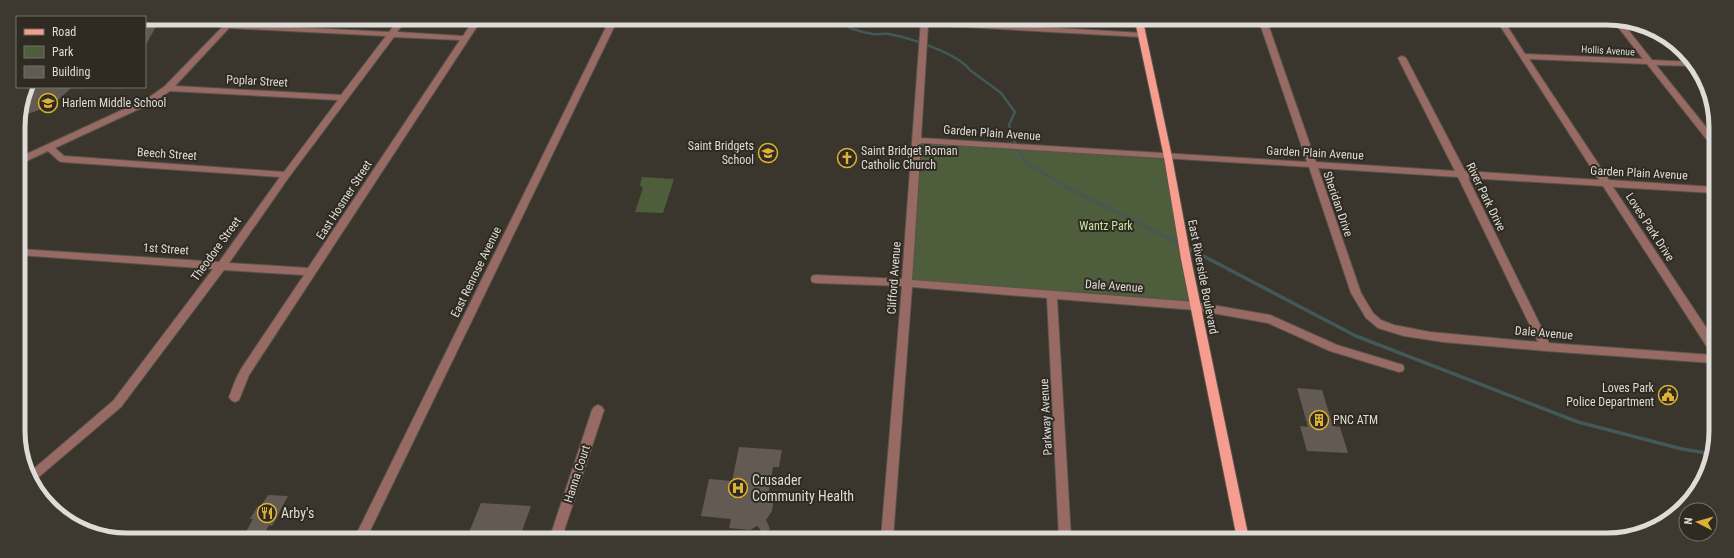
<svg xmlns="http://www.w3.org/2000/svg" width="1734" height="558" font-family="'Roboto Condensed',sans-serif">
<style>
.green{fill:#4e5d3c}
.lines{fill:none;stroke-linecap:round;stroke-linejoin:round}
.stream-far1{stroke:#435859;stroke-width:2.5}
.stream{stroke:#435859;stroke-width:3.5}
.building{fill:#645a54}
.minor-casing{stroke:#58534b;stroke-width:2}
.major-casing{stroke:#58534b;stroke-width:2}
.minor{fill:#976b64;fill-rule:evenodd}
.major{fill:#f69d90;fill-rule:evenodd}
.labels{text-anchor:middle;stroke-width:4;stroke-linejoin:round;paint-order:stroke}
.far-street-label{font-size:10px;fill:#dedcd6;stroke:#2f2b23}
.street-label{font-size:12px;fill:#dedcd6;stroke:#2f2b23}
.poi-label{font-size:12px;fill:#dedcd6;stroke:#2f2b23;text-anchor:start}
.park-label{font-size:12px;fill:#c6e6a0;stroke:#2f2b23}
.near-poi-label{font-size:14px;fill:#dedcd6;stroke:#2f2b23;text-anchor:start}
.rim{fill:none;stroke:#dedcd6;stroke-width:5}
</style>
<rect width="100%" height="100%" fill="#3a352d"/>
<path class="green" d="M916,140l252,17 27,149 -288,-23z
M642,177l32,2 -11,34 -28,-1 8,-24 -3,-3z"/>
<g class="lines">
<path class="stream-far1" d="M836,20c11,8 24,12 37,14 5,1 11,-1 16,0 21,4 68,19 81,36l31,23 14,19 -6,13 8,24 9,13 44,27 105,52"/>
<path class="stream" d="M1173,240l8,4
M1186,247l170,89 222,86 104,27 30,5"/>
</g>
<path class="building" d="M145,18h16l-16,28z
M26,87h46l-19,18 -34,12z
M1297,388l25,2 11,36 7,1 8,26 -41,-2 -7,-25 8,1z
M739,447l43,3 -3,17h-6l-5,29 6,1 -2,14 -6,9 4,9 -6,5 -7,-8 -7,4 -21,-2 2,-9 -30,-3 8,-37 23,2z
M268,495l20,1 -16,30 -3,-1 -6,12h-20l10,-18h-3l8,-13h3z
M481,503l50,3 -11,31h-53z"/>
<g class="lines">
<defs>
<path id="minor" d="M231,18h8l-6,6 156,8 10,-13h8l-10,13 66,4 11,-17h8l-233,356 -10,25 -4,2 -4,-2 -2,-3 7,-18 5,-10 63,-94 -80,-5 -103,137 -87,74 -4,-9 83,-71 100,-132 -194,-14v-6l200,13 61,-85 -218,-15 -3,-1 -11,-10 -30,14v-7l130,-60 17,-12zM229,28l157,8 -45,59 -166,-9zM394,37l66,3 -152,228 -79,-5 60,-86zM170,91l168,9 -54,72 -220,-16 -9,-8 99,-46z
M610,19h8l-251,518h-12z
M921,20l221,13 4,2 -4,2 -214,-12 -7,113 386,24 -48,-141h8l49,141 139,9 -57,-113 4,-2 4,2 59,113 134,9 -102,-159h7l21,33 118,5 -29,-37h8l30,38 40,2 2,4 -38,-1 58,72v9l-3,-1 -64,-81 -118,-5 80,121 105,7v6l-101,-6 100,151v13l-4,-1 -106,-164 -135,-8 81,165 164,12v8l-167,-12 -103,-9 -39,-6 -26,-8 -12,-10 -15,-25 -42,-126 -388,-24 -9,137 283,22 75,13 67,30 66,20 1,3 -1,3 -4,1 -69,-21 -62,-28 -73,-13 -138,-11 14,239h-12l-12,-240 -135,-11 -19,251h-12l21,-252 -86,-3 -4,-1 -1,-3 1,-3 4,-1 86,4zM1318,168l140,9 80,165 -108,-10 -36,-7 -13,-5 -8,-7 -12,-20z
M598,405l4,2 2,3 -42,127h-12l42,-127 2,-3z"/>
<path id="major" d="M1135,21h8l29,136 19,102 58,280h-12l-56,-280 -17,-102z"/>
</defs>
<use href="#minor" class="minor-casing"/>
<use href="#major" class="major-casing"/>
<use href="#minor" class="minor"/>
<use href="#major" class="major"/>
</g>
<defs>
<symbol id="school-ring" viewBox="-11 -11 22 22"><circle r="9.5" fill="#2f2b23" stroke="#ddb133" stroke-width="1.5"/><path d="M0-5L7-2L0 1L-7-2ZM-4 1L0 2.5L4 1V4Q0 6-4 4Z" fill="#ddb133"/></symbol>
<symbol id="church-ring" viewBox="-11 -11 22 22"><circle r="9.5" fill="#2f2b23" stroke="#ddb133" stroke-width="1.5"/><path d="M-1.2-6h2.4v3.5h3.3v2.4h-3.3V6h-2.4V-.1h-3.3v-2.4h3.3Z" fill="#ddb133"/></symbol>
<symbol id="civic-ring" viewBox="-11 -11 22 22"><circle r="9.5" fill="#2f2b23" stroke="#ddb133" stroke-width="1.5"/><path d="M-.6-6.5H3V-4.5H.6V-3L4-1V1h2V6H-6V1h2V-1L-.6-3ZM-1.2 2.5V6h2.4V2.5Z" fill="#ddb133"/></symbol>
<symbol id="building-ring" viewBox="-11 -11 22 22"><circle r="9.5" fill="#2f2b23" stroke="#ddb133" stroke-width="1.5"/><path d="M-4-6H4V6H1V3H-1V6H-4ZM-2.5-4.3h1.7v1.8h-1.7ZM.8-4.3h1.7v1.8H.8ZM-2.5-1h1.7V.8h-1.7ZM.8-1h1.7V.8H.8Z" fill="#ddb133"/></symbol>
<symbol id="hospital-ring" viewBox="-11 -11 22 22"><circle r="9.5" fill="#2f2b23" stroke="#ddb133" stroke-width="1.5"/><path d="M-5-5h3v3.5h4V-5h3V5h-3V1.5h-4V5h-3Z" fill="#ddb133"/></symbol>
<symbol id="restaurant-ring" viewBox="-11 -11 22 22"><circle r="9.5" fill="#2f2b23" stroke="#ddb133" stroke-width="1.5"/><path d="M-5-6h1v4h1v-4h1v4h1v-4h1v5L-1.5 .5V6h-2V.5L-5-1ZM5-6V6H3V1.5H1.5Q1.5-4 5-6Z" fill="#ddb133"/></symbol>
</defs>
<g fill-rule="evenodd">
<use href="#school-ring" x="37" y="92" width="22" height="22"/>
<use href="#school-ring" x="757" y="142" width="22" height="22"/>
<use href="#church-ring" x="836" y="147" width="22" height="22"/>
<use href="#civic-ring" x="1657" y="384" width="22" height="22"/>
<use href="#building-ring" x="1308" y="409" width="22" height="22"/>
<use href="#hospital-ring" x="727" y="477" width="22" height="22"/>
<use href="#restaurant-ring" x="256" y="502" width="22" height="22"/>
</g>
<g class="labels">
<g class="far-street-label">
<text transform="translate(1608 50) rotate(3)" y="4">Hollis Avenue</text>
</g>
<g class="street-label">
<text transform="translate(257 81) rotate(3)" y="4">Poplar Street</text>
<text transform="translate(992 133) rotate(4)" y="4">Garden Plain Avenue</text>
<text transform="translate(1315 153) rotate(3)" y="4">Garden Plain Avenue</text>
<text transform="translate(167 154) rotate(4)" y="4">Beech Street</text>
<text transform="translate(1639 173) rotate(3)" y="4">Garden Plain Avenue</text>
<text transform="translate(1486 197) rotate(64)" y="4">River Park Drive</text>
<text transform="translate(344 200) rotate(-57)" y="4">East Hosmer Street</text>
<text transform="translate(1338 204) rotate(71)" y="4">Sheridan Drive</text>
<text transform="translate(1650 227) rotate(57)" y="4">Loves Park Drive</text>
<text transform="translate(166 249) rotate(4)" y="4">1st Street</text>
<text transform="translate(216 249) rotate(-54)" y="4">Theodore Street</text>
<text transform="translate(476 272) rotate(-64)" y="4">East Renrose Avenue</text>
<text transform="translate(1203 277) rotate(79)" y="4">East Riverside Boulevard</text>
<text transform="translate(894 278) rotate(-86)" y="4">Clifford Avenue</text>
<text transform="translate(1114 286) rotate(4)" y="4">Dale Avenue</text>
<text transform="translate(1544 333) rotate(5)" y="4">Dale Avenue</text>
<text transform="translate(1046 417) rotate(-93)" y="4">Parkway Avenue</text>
<text transform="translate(577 474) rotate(-72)" y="4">Hanna Court</text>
</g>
<g class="poi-label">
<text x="62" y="107">Harlem Middle School</text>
<text x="754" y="150" text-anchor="end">Saint Bridgets<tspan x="754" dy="14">School</tspan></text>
<text x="861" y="155">Saint Bridget Roman<tspan x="861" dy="14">Catholic Church</tspan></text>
<text x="1654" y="392" text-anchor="end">Loves Park<tspan x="1654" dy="14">Police Department</tspan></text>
<text x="1333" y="424">PNC ATM</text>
</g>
<g class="park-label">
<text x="1106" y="230">Wantz Park</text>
</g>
<g class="near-poi-label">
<text x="752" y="485">Crusader<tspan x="752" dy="16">Community Health</tspan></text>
<text x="281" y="518">Arby's</text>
</g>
</g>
<path d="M0 0H1734V558H0ZM127 25H1607A102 102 0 0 1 1709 127V431A102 102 0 0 1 1607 533H127A102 102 0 0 1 25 431V127A102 102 0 0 1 127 25Z" fill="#3d3931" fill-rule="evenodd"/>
<path class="rim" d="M127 25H1607A102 102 0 0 1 1709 127V431A102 102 0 0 1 1607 533H127A102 102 0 0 1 25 431V127A102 102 0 0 1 127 25Z"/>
<rect x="16" y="16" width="130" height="72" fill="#2f2b23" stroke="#75726b"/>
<rect x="24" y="29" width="20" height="6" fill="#f69d90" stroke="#75726b"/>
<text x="52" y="36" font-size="12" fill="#dedcd6">Road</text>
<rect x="24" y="46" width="20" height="12" fill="#4e5d3c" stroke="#75726b"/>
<text x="52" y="56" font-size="12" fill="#dedcd6">Park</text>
<rect x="24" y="66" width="20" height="12" fill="#645a54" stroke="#75726b"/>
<text x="52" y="76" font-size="12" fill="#dedcd6">Building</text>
<g transform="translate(1698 522) rotate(276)"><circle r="19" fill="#2f2b23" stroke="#75726b"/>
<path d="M0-3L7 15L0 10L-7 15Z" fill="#ddb133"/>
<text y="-6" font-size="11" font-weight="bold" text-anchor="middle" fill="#dedcd6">N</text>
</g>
</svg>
